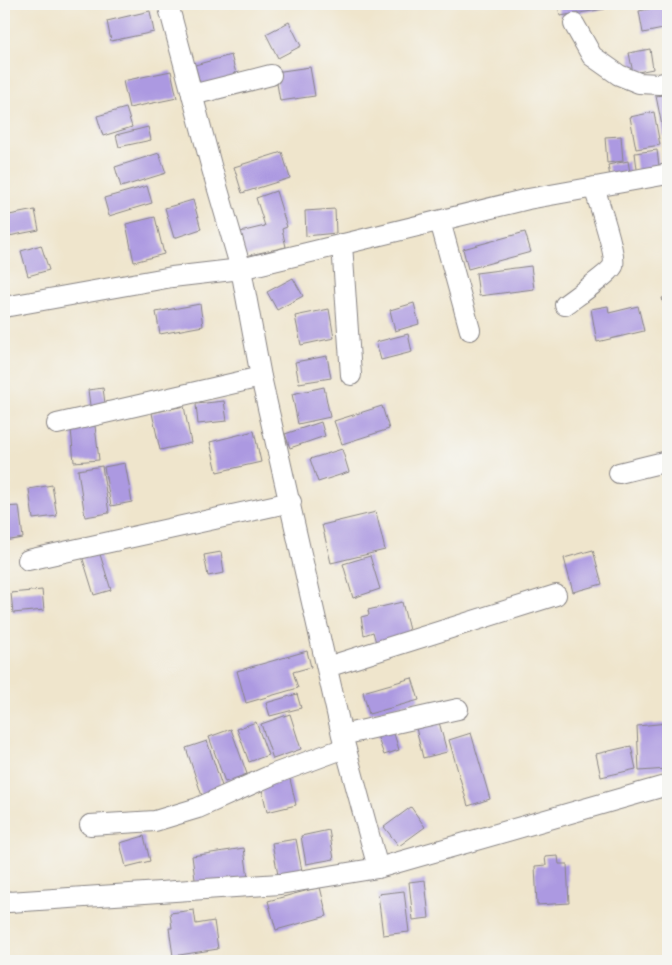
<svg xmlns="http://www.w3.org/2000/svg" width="672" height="965" font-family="Cardo,serif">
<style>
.building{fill:#ac99e1}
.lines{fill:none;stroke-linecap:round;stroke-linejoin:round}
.minor-casing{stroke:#888484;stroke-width:22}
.minor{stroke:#fff;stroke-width:20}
</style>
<rect width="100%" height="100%" fill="#f6f6f2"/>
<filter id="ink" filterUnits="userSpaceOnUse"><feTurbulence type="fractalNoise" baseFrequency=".02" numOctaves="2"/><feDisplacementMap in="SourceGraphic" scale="10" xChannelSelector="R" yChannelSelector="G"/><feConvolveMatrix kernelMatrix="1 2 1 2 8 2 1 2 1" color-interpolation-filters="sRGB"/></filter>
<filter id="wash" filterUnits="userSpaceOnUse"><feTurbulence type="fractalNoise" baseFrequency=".0096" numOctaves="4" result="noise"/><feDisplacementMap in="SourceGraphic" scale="20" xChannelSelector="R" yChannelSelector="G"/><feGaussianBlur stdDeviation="1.12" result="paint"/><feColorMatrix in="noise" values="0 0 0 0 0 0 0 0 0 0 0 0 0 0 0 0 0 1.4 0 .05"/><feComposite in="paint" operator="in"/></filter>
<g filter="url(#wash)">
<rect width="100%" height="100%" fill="#efe5cc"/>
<g id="blocks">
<path class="building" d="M558,4h46l1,5 -45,7z
M668,5v23l-25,5 -4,-22z
M150,11l4,21 -43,9 -4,-20z
M289,22l12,24 -23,12 -12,-24z
M650,49l3,20 -20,4 -4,-20z
M231,55l6,22 -36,10 -6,-22z
M310,67l5,29 -35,5 -5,-29z
M171,71l6,27 -48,10 -6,-27z
M668,94v41l-4,1 -8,-40z
M126,108l6,19 -29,9 -6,-20z
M654,112l6,33 -24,4 -6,-32z
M148,127l3,13 -32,7 -3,-12z
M621,136l2,25 -16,2 -2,-26z
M657,150l3,24 -22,3 -3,-24z
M282,152l8,26 -48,15 -8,-26z
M159,153l7,20 -45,14 -6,-20z
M628,161l3,18 -20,4 -3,-18z
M147,186l5,17 -43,13 -5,-18z
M276,191l11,36 -5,2 4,18 -45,10 -5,-24 29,-7 -9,-28z
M193,200l8,29 -27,9 -9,-30z
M335,209l1,24 -30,3 -1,-25z
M35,210l4,20 -35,7v-21z
M155,217l9,37 -30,8 -8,-38z
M525,232l6,20 -63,17 -5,-20z
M41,245l8,25 -21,6 -7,-25z
M531,266l3,23 -55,7 -3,-23z
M293,278l10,18 -26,14 -10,-18z
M668,297v23l-6,-22z
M414,303l5,21 -24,7 -5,-21z
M200,304l3,22 -43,8 -4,-22z
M608,306l1,7 29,-7 6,25 -47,11 -6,-33z
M329,309l5,29 -33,7 -6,-29z
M408,334l4,18 -31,8 -5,-18z
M327,356l4,22 -32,5 -4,-21z
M324,387l6,30 -32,7 -6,-30z
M103,388l3,23 -15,2 -3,-23z
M224,401l3,20 -29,3 -2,-20z
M184,406l7,37 -31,7 -8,-37z
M382,406l7,23 -47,15 -8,-23z
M321,422l4,14 -35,12 -5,-14z
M95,426l4,34 -25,2 -3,-33z
M254,431l7,31 -44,10 -7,-30z
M342,449l7,23 -31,10 -8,-23z
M125,463l7,39 -21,4 -7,-39z
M102,466l7,47 -24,4 -7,-47z
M52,485l5,31 -24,3 -4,-30z
M19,506l4,32 -19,3v-34z
M376,512l9,38 -54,13 -9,-38z
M593,550l9,34 -29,8 -9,-34z
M99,551l12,39 -17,5 -12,-39z
M221,552l3,21 -16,3 -4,-21z
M370,556l10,33 -27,9 -10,-34z
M42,590l2,20 -31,3 -2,-20z
M402,602l9,36 -34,8 -4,-14 -9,3 -3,-18 8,-2 -1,-5z
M307,651l4,16 -18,5 5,16 -52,15 -9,-32z
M412,678l7,22 -50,14 -6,-22z
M297,694l4,14 -31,8 -4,-13z
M290,714l11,35 -28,10 -12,-35z
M256,722l12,33 -19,7 -12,-33z
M439,722l8,30 -24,6 -7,-30z
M668,723v46l-29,2 -2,-45z
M392,727l7,23 -15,5 -8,-22z
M231,729l16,45 -22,8 -16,-45z
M471,733l19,66 -22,7 -19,-66z
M207,741l16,48 -21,7 -16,-48z
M631,746l5,23 -35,8 -5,-23z
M290,779l6,26 -29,7 -6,-27z
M411,807l14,20 -26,19 -15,-19z
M329,830l5,29 -28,5 -5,-28z
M144,836l6,25 -24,6 -6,-24z
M296,839l6,32 -24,4 -6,-32z
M244,848l4,30 -52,9 -4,-31z
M558,856l1,8h8l2,39 -32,2 -2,-39 11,-1 -1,-8z
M425,880l4,38 -16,2 -4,-38z
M320,887l7,29 -51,14 -8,-29z
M404,891l5,41 -26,3 -5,-41z
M194,910l2,14 18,-3 4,28 -45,7 -4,-28h3l-2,-15z"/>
</g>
</g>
<g filter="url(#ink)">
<use href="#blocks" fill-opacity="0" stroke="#888484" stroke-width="1"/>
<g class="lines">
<defs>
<path id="minor" d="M168,4l44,165 29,100 20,108 81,358 36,133 290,-83
M574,24l18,32 27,19 20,8 20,1 9,-2
M192,95l79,-20
M440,221l30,109
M342,244l9,131
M565,305c9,-7 44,-31 48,-39 4,-11 -15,-65 -19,-79
M4,307l168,-30 69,-8 287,-70 140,-25
M57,424l204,-47
M619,473l49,-12
M28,560l263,-58
M327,667l229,-72
M342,735l116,-26
M90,825l65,-4 43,-13 76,-34 71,-26
M4,900l5,2 271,-18 98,-16"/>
</defs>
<use href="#minor" class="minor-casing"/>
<use href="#minor" class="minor"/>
</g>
</g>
<rect width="672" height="965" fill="none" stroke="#f6f6f2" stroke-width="20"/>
</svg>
